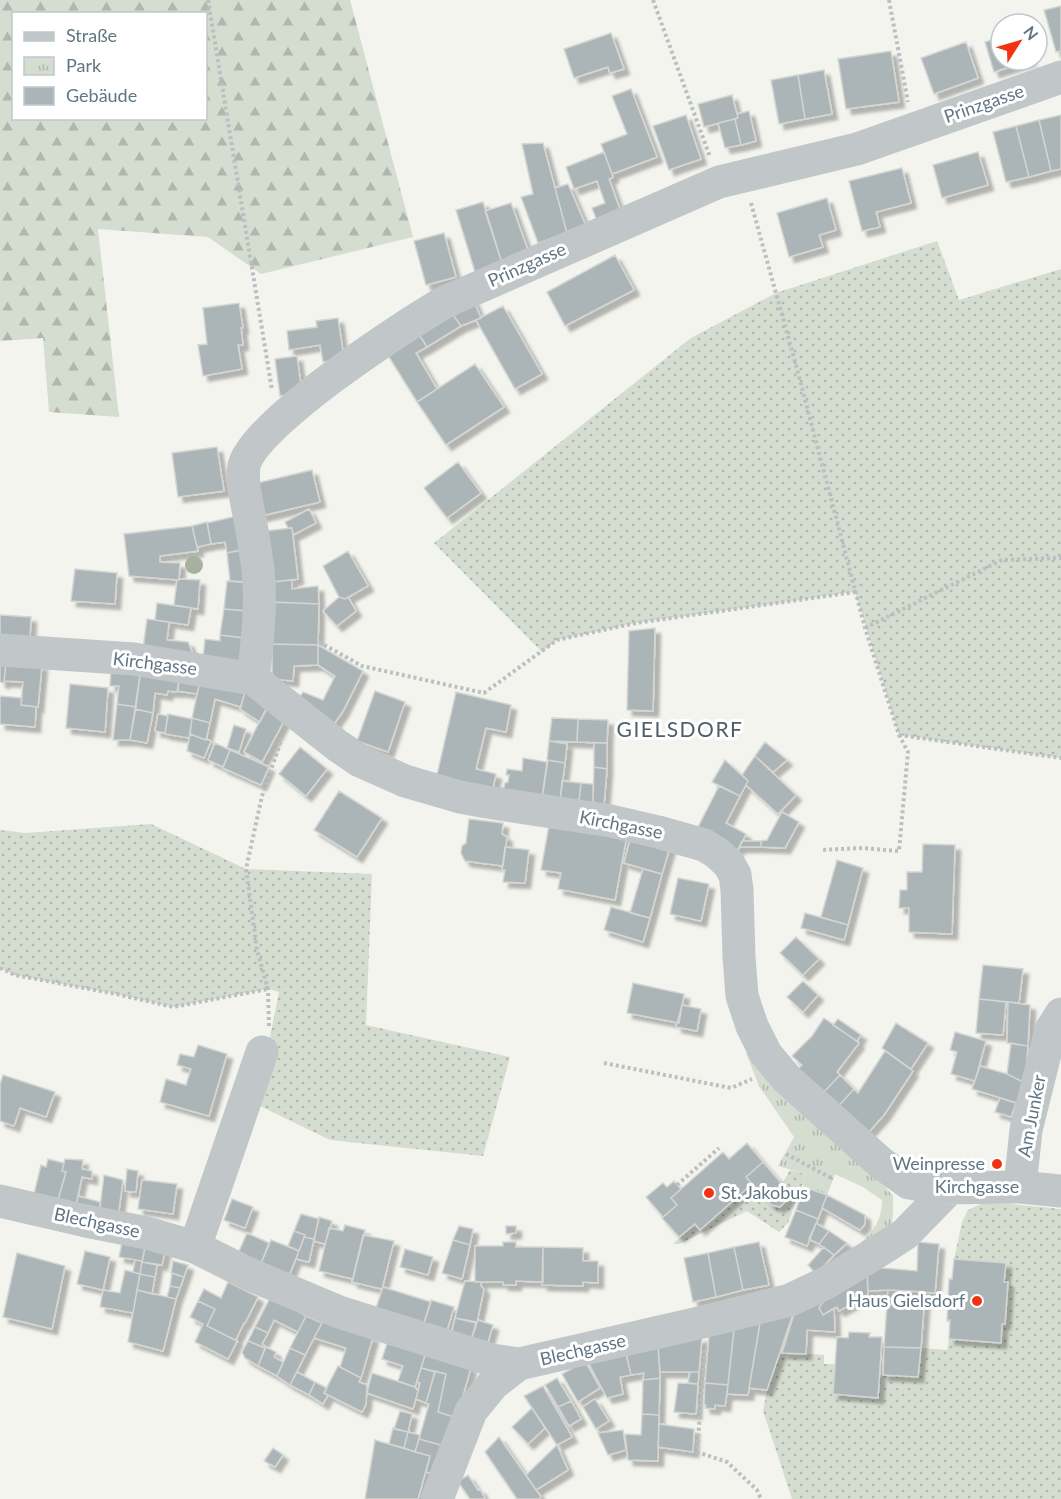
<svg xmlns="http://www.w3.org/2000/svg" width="1061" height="1499" font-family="Lato,sans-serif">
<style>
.grass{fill:url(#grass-dots)}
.forest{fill:url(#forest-firs);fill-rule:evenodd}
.park{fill:url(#park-tufts)}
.building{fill:#abb5b8;stroke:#d5d5d2;stroke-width:1.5;filter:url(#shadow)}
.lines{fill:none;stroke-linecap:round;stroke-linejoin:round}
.path{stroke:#bcbfc1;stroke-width:4;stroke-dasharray:3 3;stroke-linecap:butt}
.minor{stroke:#c1c6c8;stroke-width:33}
.tree{fill:#a6b1a0}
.poi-dot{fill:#f23311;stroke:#fff;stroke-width:2}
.labels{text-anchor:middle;stroke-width:6;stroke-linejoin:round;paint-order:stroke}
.street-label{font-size:18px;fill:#607683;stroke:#fff}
.poi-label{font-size:18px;fill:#607683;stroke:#fff;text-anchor:end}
.quarter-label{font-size:21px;letter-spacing:1.5px;fill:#4f5f68;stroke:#fff}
</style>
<defs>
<pattern id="grass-dots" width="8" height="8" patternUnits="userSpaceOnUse" patternTransform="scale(1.5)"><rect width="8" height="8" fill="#d5dcd0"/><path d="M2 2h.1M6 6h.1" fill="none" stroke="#b0b7ae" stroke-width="1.8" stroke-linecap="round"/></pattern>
<pattern id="forest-firs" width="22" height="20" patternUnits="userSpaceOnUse" patternTransform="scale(1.5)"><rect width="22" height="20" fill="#d5dcd0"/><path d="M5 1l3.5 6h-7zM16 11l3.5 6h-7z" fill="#b0b7ae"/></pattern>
<pattern id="park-tufts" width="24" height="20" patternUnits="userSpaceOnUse" patternTransform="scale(1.5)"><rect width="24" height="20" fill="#d5dcd0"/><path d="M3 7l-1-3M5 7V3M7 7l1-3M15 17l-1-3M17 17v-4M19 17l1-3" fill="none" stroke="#b0b7ae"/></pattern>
<filter id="shadow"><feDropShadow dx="5.5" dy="5.5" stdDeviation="1.5" flood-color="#0004"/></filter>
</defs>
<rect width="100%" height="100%" fill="#f4f4ef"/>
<path class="grass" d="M937,241l22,59 102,-31v489l-162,-23 -44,-143 -219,31 -79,17 -15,12 -108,-109 257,-205 85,-45z
M151,824l95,45 126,5 -6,151 144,32 -27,99 -153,-16 -80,-39 15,-39 14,-70 -11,-3 -95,18 -57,-13 -101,-19 -15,-7v-138l25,3z
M790,1170l16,4 -18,49 -9,9 -32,-21 -68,33h-6l22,-20 5,5 52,-45 18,21 10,2 8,-8 -1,-9 -5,-6z
M981,1204h29l51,5v290h-269l-29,-88 4,-21 14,-38 43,3v9h11l-2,30 44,4 2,-23 39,2 3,-29 26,2 2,-11 51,4 2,-19h3l3,-42h-4l2,-18 -52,-5 8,-37 6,-12z"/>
<path class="forest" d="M0,0h350l63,237 -152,37 -53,-37 -110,-8 21,188 -70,-5 -6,-74 -43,3zM14,14h192v104h-192z"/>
<path class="park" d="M749,1052l119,114 25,30v19l-1,7 -5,7 -35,22c17,-15 30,-27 30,-51l-19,-13 -28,-13 -8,21 -25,-10 4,-11 -28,-8 16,-29 -35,-51 -13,-33z"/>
<path class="building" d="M1061,6v45l-5,1 -12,-42z
M611,33l13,36 -14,4 -2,-6 -34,11 -10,-29z
M1001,37v23h31l-38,12 -9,-30z
M966,42l12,36 -44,16 -13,-36z
M891,51l8,51 -53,7 -8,-50z
M824,70l8,44 -27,5 -7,-44z
M798,75l7,44 -26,5 -8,-44z
M631,89l26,68 -45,17 -11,-30 26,-10 -15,-38z
M732,95l6,23 -34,9 -6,-23z
M749,111l7,30 -15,4 -6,-26 3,-1 -1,-4z
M686,115l15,44 -32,11 -16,-44z
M1061,115v54l-10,2 -12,-51z
M735,119l6,26 -16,3 -7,-25z
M1039,120l12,51 -22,6 -13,-51z
M1016,126l13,51 -23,5 -13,-50z
M543,143l24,90 -29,10 -17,-46 12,-3 -11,-50z
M604,152l8,22 1,3 -4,2 12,33 -24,9 -5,-13 13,-5 -8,-22 -23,8 -8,-22z
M978,152l10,33 -46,13 -9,-33z
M902,168l9,35 -35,9 4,15 -18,4 -13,-50z
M568,184l18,42 -19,7 -12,-45z
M827,198l9,32 -17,5 4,12 -34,10 -12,-44z
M483,202l19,61 -27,9 -19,-62z
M511,203l18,50 -27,10 -17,-52z
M444,233l12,44 -30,8 -12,-44z
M615,255l19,35 -69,36 -18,-34z
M473,299l8,19 -20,8 -12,-17z
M239,303l4,25h-2l2,17h-5l4,24 -39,7 -5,-31 9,-1 -4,-36z
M503,306l39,68 -27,15 -39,-69z
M449,309l12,17 -34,21 -11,-17z
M338,318l6,41 -21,3 -3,-17 -31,5 -2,-19 30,-4 -1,-6z
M416,330l11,17 -11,6 21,36 -20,13 -33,-53z
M297,356l5,37 -22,3 -5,-37z
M475,364l29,43 -58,38 -29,-43z
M217,447l7,44 -46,6 -6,-44z
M458,462l23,31 -34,25 -23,-30z
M312,470l8,32 -59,14 -8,-32z
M309,509l7,14 -23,12 -1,-7h-4l-3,-6z
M241,515l8,33 -22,5 -2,-11 -14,2 -4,-21z
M207,522l4,22 -14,3 -5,-21z
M192,526l6,25 -38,5v6l20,1 -1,17 -50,-4 -5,-42z
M292,528l6,51 -26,3 -8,-51z
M247,549l2,33 -19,-1 -3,-28z
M348,551l20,35 -23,13 -6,-2 -16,-31z
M75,569l42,4 -2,31 -44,-3z
M179,579l21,1 -2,29 -24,-4 3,-25z
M292,580v9l26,-3 1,18 -47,-2v-20z
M227,581l23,2 -4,28 -22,-2z
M339,597l6,2 3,-2 8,14 -19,15 -14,-15z
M272,602l47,2 -1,41 -46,-1z
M157,603l34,5 -3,17 -33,-5z
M224,609l24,2 -4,27 -24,-3z
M0,615l31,2 -1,21 -30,-2z
M147,619l22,3 -2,18 21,2 5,12 -50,-5z
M655,628l-2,83 -26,-1 2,-79z
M220,635l24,3 -3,24 -38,-4 2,-19 15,2z
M272,644l46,1v20l-24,1 -1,15 -21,-2z
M318,645l45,26 -20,40 -11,16 -35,-26 6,-9 20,8 12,-24 -17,-11z
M0,661l6,1 -2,21 -4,-1z
M6,662l36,3 -4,42 -17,-2 2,-23 -19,-1z
M111,666l30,1 -5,40 -19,-3 2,-18h-9z
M141,667l39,5 -3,20 -9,-1 -1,4 -12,-2 -2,20 -18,-4z
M180,672l21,4 -4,18 -19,-3z
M201,676l45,12 -5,19 -26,-8 -5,24 -18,-5z
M70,684l38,4 -3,44 -39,-4z
M246,688l24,15 -10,19 -20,-13z
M375,691l30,11 -17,50 -31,-11z
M456,692l55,13 -5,27 -20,-4 -10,41 20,5 -4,18 -56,-13z
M0,696l22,2 -1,7 15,2 -1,20 -35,-3z
M117,704l19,3 -6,33h-17z
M135,709l18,4 -6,30 -17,-3z
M266,709l19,10 -23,43 -18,-10z
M158,714l10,2 -3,17 -10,-2z
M168,714l24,5 -3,19 -24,-4z
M192,718l18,5 -4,17 -16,-6z
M552,718l26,1 -1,23 -28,-1z
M578,719l30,1 -1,23 -30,-1z
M234,725l12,4 -7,23 -12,-4z
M190,734l16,6v-1l5,2 -7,17 -17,-7z
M549,741l18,3 -2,19 -18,-3z
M765,742l22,18 -14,12 -18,-16z
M215,743l15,7 -7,17 -15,-7z
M594,743h13v26l-13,-2z
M300,747l27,22 -21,27 -27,-22z
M230,750l39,17 -8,18 -38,-17z
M755,756l41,39 -18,19 -32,-29 2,-4 -6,-6z
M523,758l24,4 -5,35 -39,-6 2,-8 3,-1 1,-7h-3l1,-6 15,2z
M548,760l17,3 -5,38 -18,-2z
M725,760l23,21 -8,15 -28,-14z
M594,767l13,2 -3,36 -11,-2z
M562,781l19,2 -2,18h-19z
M581,783l12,1v19l-14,-2z
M719,786l21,10 -14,27 20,11 -8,16 -41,-21z
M339,791l43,27 -25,39 -43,-27z
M782,812l17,10 -14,26 -24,-1v-6l6,-1z
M469,819l34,4 -1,11 5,3 -4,29 -38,-5 -4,-8 1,-7 4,-3z
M549,825l78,10 -12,65 -57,-11 3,-16 -20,-3z
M631,836l39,11 -8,27 -38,-11z
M742,841h19v6h-22z
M923,844l32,1 -3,89 -43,-2v-24h-10l1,-18h7v-18h15z
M505,847l24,3 -4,33 -22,-1 2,-12h-3z
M837,860l26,8 -15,57 -27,-8z
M643,869l19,5 -12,44 -20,-5z
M678,878l31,6 -8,37 -31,-7z
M611,907l39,11 -7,24 -39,-12z
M805,913l43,12 -4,15 -43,-12z
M796,937l23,22 -16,16 -23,-22z
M983,965l40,4 -4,34 -40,-4z
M803,981l15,14 -15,17 -16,-15z
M633,983l51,11 -5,29 -52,-10z
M979,999l27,3 -3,33 -27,-2z
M1008,1002l22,3 -2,41 -21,-3z
M682,1005l19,4 -4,22 -21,-4z
M824,1018l35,25 -22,29 3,3 -19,20 -25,-24 6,-6 -10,-9 20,-20z
M838,1019l23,16 -4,6 -24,-16z
M896,1023l32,20 -17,26 -29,-21z
M955,1032l31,9 -11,40 -24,-7 6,-22 -7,-2z
M1011,1043l17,3 -3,37 -18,-9z
M198,1045l29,9 -18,62 -49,-14 6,-23 20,6 5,-16 -14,-4 3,-11 14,3z
M885,1051l28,20 -29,44 -18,20 -30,-26 18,-20 4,4z
M980,1066l27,8 18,9 -8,20 -45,-14z
M3,1075l52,17 -9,25 -26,-9 -6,18 -14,-5v-37z
M840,1075l14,14 -18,20 -15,-14z
M1000,1098l16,5 -5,14 -16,-5z
M747,1143l16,19 -17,15 6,7 -52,46 -5,-6 -16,13 -17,-19 15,-13 -6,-7 52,-46 6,7z
M48,1159l16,4 -2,8 4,1 -8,28 -24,-6 7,-29 5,2z
M65,1159l18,1 -1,9 10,2v8l-10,-2 -6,28 -18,-5 8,-28 -4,-1z
M763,1162l24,28 1,9 -8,8 -9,-2 -25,-28z
M127,1169l11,2 -2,21 -11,-1z
M104,1175l19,5 -5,37 -19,-2z
M142,1180l35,4 -4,30 -35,-5z
M674,1181l7,8 -10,9 6,7 -14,12 -17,-20 17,-14 4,4z
M804,1187l23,8 -9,24 -22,-9z
M827,1195l38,20v9l-5,6 -38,-22z
M78,1196l22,6 -1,13 -24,-3z
M232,1199l21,8 -8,21 -21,-8z
M796,1210l22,9 -11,27 -22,-9z
M301,1214l18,5 -5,20 -10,-2 1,-2 -11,-4z
M319,1217l13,4 -7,23 -11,-3z
M816,1223l13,8 -10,13 -10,-5z
M345,1225l20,5 -12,49 -34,-8 10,-43 14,3z
M459,1226l14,3 -3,16 -17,-5z
M506,1226h10v7l-10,1z
M294,1231l11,4 -6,16 -11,-5z
M829,1231l18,12 -13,12 -15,-11z
M247,1233l22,10 -9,23 -23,-10z
M363,1235l31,6 -12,48 -30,-7z
M304,1237l10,2 -5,23 -13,-3z
M123,1238l23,5 -4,18 -23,-4z
M271,1240l28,11 -11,27 -28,-12z
M453,1240l17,5 -8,34 -20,-6z
M503,1242h13v5h27v35l-27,-1v4h-13v-3h-28v-36h28z
M759,1242l10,43 -26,5 -9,-43z
M918,1242l21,2 -4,49 -47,-3 -20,1 -1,-21 16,-2 34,3z
M146,1243l20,4 -4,18 -20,-3z
M543,1247l40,1v13h15v22l-15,-1v4l-41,-1z
M734,1247l9,43 -27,7 -8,-44z
M824,1247l10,8 -18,19 -8,-9z
M405,1249l28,8 -5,18 -28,-8z
M85,1251l25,6 -7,33 -26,-6z
M17,1253l48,13 -13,63 -49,-12z
M708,1253l8,44 -23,5 -9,-44z
M954,1259l52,4 -2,19h4l-3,42h-3l-1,19 -52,-4 1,-19 -3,1 2,-42h3z
M135,1260l7,1 -2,13 -7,-2z
M173,1261l15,4 -4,12 -13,-4z
M142,1262l15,3 -2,12 -15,-3z
M125,1270l15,4 -7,39 -33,-6 3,-17 17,3z
M867,1270l1,25 -29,16 -2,-4 -14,8 -4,-7 10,-16z
M172,1273l12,4 -4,11 -10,-2z
M140,1274l15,3 -3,17 -15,-4z
M465,1281l16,1v4l3,3 -7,33 -22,-4z
M228,1282l30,15 -13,26h-1l-8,16 1,2 -30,-15 8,-17 -17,-8 6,-12 17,9z
M170,1286l10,2 -4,11 -9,-2z
M383,1287l48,15 -8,24 -48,-15z
M137,1290l39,9 -13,52 -35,-9z
M888,1290l37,2 -4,56 -37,-1z
M829,1292l-10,16 4,7 11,-7 1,24 -28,-2 -1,24 -24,-1 12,-39z
M271,1296l35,20 -8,16 -24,-12 -6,13 -13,-6z
M431,1300l23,7 -8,27 -23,-8z
M198,1301l17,8 -8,17 30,15 -9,18 -33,-17 8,-18 -13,-7z
M793,1314l-26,76 -18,-2 11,-65z
M306,1316l16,7 -17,32 -15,-7z
M455,1318l21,5 -5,17 -20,-5z
M478,1320l15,5 -5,17 -16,-4z
M323,1321l50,16 -12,41 -21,-11 6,-19 -32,-10z
M760,1323l-12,72 -21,-1 7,-65z
M255,1327l13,6 -6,11 4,3 -1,1 -17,-7z
M734,1329l-6,56 -23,-2 4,-48z
M849,1332l21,1 -1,4h13l-4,61 -45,-4 4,-57 11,1z
M702,1337l-3,35h-39l-2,-26z
M388,1340l38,12 -11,35 -17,-6 5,-15 -21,-7z
M248,1341l17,7 -7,18 -13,-8 -3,-6z
M658,1346l2,32 -17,2 1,-7 -13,2 -5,-22z
M266,1347l10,5 -2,5 9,5 -6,14 -19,-10z
M884,1347l37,1 -3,29 -35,-2z
M290,1348l15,7 -15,30 -13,-9z
M426,1352l45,15 -14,51 -19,-6 8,-38 -25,-6z
M626,1354l5,21 -11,2 3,17 -16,4 -19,-36z
M585,1361l15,27 -22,14 -16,-28z
M338,1366l23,12 -2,4 8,3 -1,19 -4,8 -38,-19z
M421,1368l14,4 -9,31 -10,-4 4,-16 -3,-1z
M435,1371l11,3 -8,38 19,6 -9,29 -29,-8 10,-35 -3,-1z
M297,1372l18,10 -6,13 -19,-10z
M690,1372h9l-1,12 -10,-1z
M372,1373l43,14 3,4 -5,18 -46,-16z
M557,1378l14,23 -13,6 -13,-22z
M660,1378l-1,37 -17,-1 1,-34z
M315,1382l12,6 -3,5 4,2 -5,9 -14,-9z
M678,1383l20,1 -2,30 -22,-2z
M705,1383l23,2 -3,21 -10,-1v4l-10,-1 1,-3h-2z
M543,1386l29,51 -15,8 -33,-49z
M595,1399l14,22 -13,8 -13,-22z
M571,1401l10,18 -12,7 -11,-19z
M532,1408l13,20 -17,16 -16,-17z
M400,1411l12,3 -4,18 -14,-3z
M642,1414l17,1 -1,46 -30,-1 -3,-26 16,1z
M659,1424l35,5 -1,23 -35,-5z
M393,1428l15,4 -4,16 -15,-4z
M623,1430l3,20 -18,5 -10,-22z
M408,1432l12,3 -5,17 -11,-4z
M499,1437l42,60 -2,2h-22l-32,-47z
M419,1439l29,8 -8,29 -14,-4 4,-16 -15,-4z
M375,1440l55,16 -12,43h-53z
M557,1445l11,25 -32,20 -10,-15z
M273,1448l10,7 -8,12 -11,-6z
M468,1475l10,15 2,-1 5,10h-15l-12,-17z"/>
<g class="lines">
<path class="path" d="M208,0l64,390
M653,0l57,157
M889,0l19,102
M751,203l46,166 68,259 34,107 9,17 -9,99 -36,-3 -42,2
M865,628l137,-68 59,-2
M319,642l43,24 122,27 73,-53 79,-17 219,-31
M899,735l162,23
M0,968l15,7 101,19 57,13 95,-18
M269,1026l-1,-37 -11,-39 -11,-81 16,-73 20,-58
M604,1063l127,25 21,-9
M786,1154l47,25
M677,1185l42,-37
M705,1350l-8,102 30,10 30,28 4,9"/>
<path class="minor" d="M0,650l134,9 119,20 85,67 22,15 45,20 55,16 27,5 124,19 47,11 46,13 13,8 12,11 6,11 2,15 2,67 3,39 10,30 14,28 21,25 94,84 28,20 30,5 81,-1 41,4
M253,679c4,-36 9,-73 5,-109 -2,-15 -4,-30 -7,-45 -3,-19 -10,-40 -7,-59 9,-42 162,-142 203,-165l272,-119 138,-33 204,-72
M1020,1187l6,-57 25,-100 10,-16
M0,1201l86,20 61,12 48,14 54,27 90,38 153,48 27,4 184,-42 87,-22 38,-18 57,-35 20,-13 46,-47
M195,1247l67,-195
M437,1499l34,-88 22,-27 26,-20"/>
</g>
<circle class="tree" cx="194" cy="565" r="9"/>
<g class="poi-dot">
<circle cx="997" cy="1164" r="6"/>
<circle cx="709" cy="1193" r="6"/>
<circle cx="977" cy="1301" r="6"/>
</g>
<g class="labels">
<g class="street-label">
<text transform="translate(984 104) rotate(-19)" y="6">Prinzgasse</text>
<text transform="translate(527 265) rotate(-24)" y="6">Prinzgasse</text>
<text transform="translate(155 664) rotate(7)" y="6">Kirchgasse</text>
<text transform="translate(621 825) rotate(11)" y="6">Kirchgasse</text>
<text transform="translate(1032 1116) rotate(-79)" y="6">Am Junker</text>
<text x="977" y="1193">Kirchgasse</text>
<text transform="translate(97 1223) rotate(12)" y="6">Blechgasse</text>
<text transform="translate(583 1350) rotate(-13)" y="6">Blechgasse</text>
</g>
<g class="poi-label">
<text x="985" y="1170">Weinpresse</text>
<text x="721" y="1199" text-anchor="start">St. Jakobus</text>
<text x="965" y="1307">Haus Gielsdorf</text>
</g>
<g class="quarter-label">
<text x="680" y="737">GIELSDORF</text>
</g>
</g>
<rect x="12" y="12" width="195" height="108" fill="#ffffff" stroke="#bfc8cd" stroke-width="1.5"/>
<rect x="24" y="32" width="30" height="9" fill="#c1c6c8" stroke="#bfc8cd" stroke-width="1.5"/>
<text x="66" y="42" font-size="18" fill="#607683">Straße</text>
<rect x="24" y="57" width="30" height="18" fill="url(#park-tufts)" stroke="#bfc8cd" stroke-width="1.5"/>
<text x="66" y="72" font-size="18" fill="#607683">Park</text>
<rect x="24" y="87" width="30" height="18" fill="#abb5b8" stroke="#bfc8cd" stroke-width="1.5"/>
<text x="66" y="102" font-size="18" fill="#607683">Gebäude</text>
<g transform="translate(1019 42) rotate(53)"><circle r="28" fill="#ffffff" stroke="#bfc8cd" stroke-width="1.5"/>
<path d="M0-4.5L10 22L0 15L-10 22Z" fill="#f23311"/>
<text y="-9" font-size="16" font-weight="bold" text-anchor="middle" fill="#607683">N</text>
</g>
</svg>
